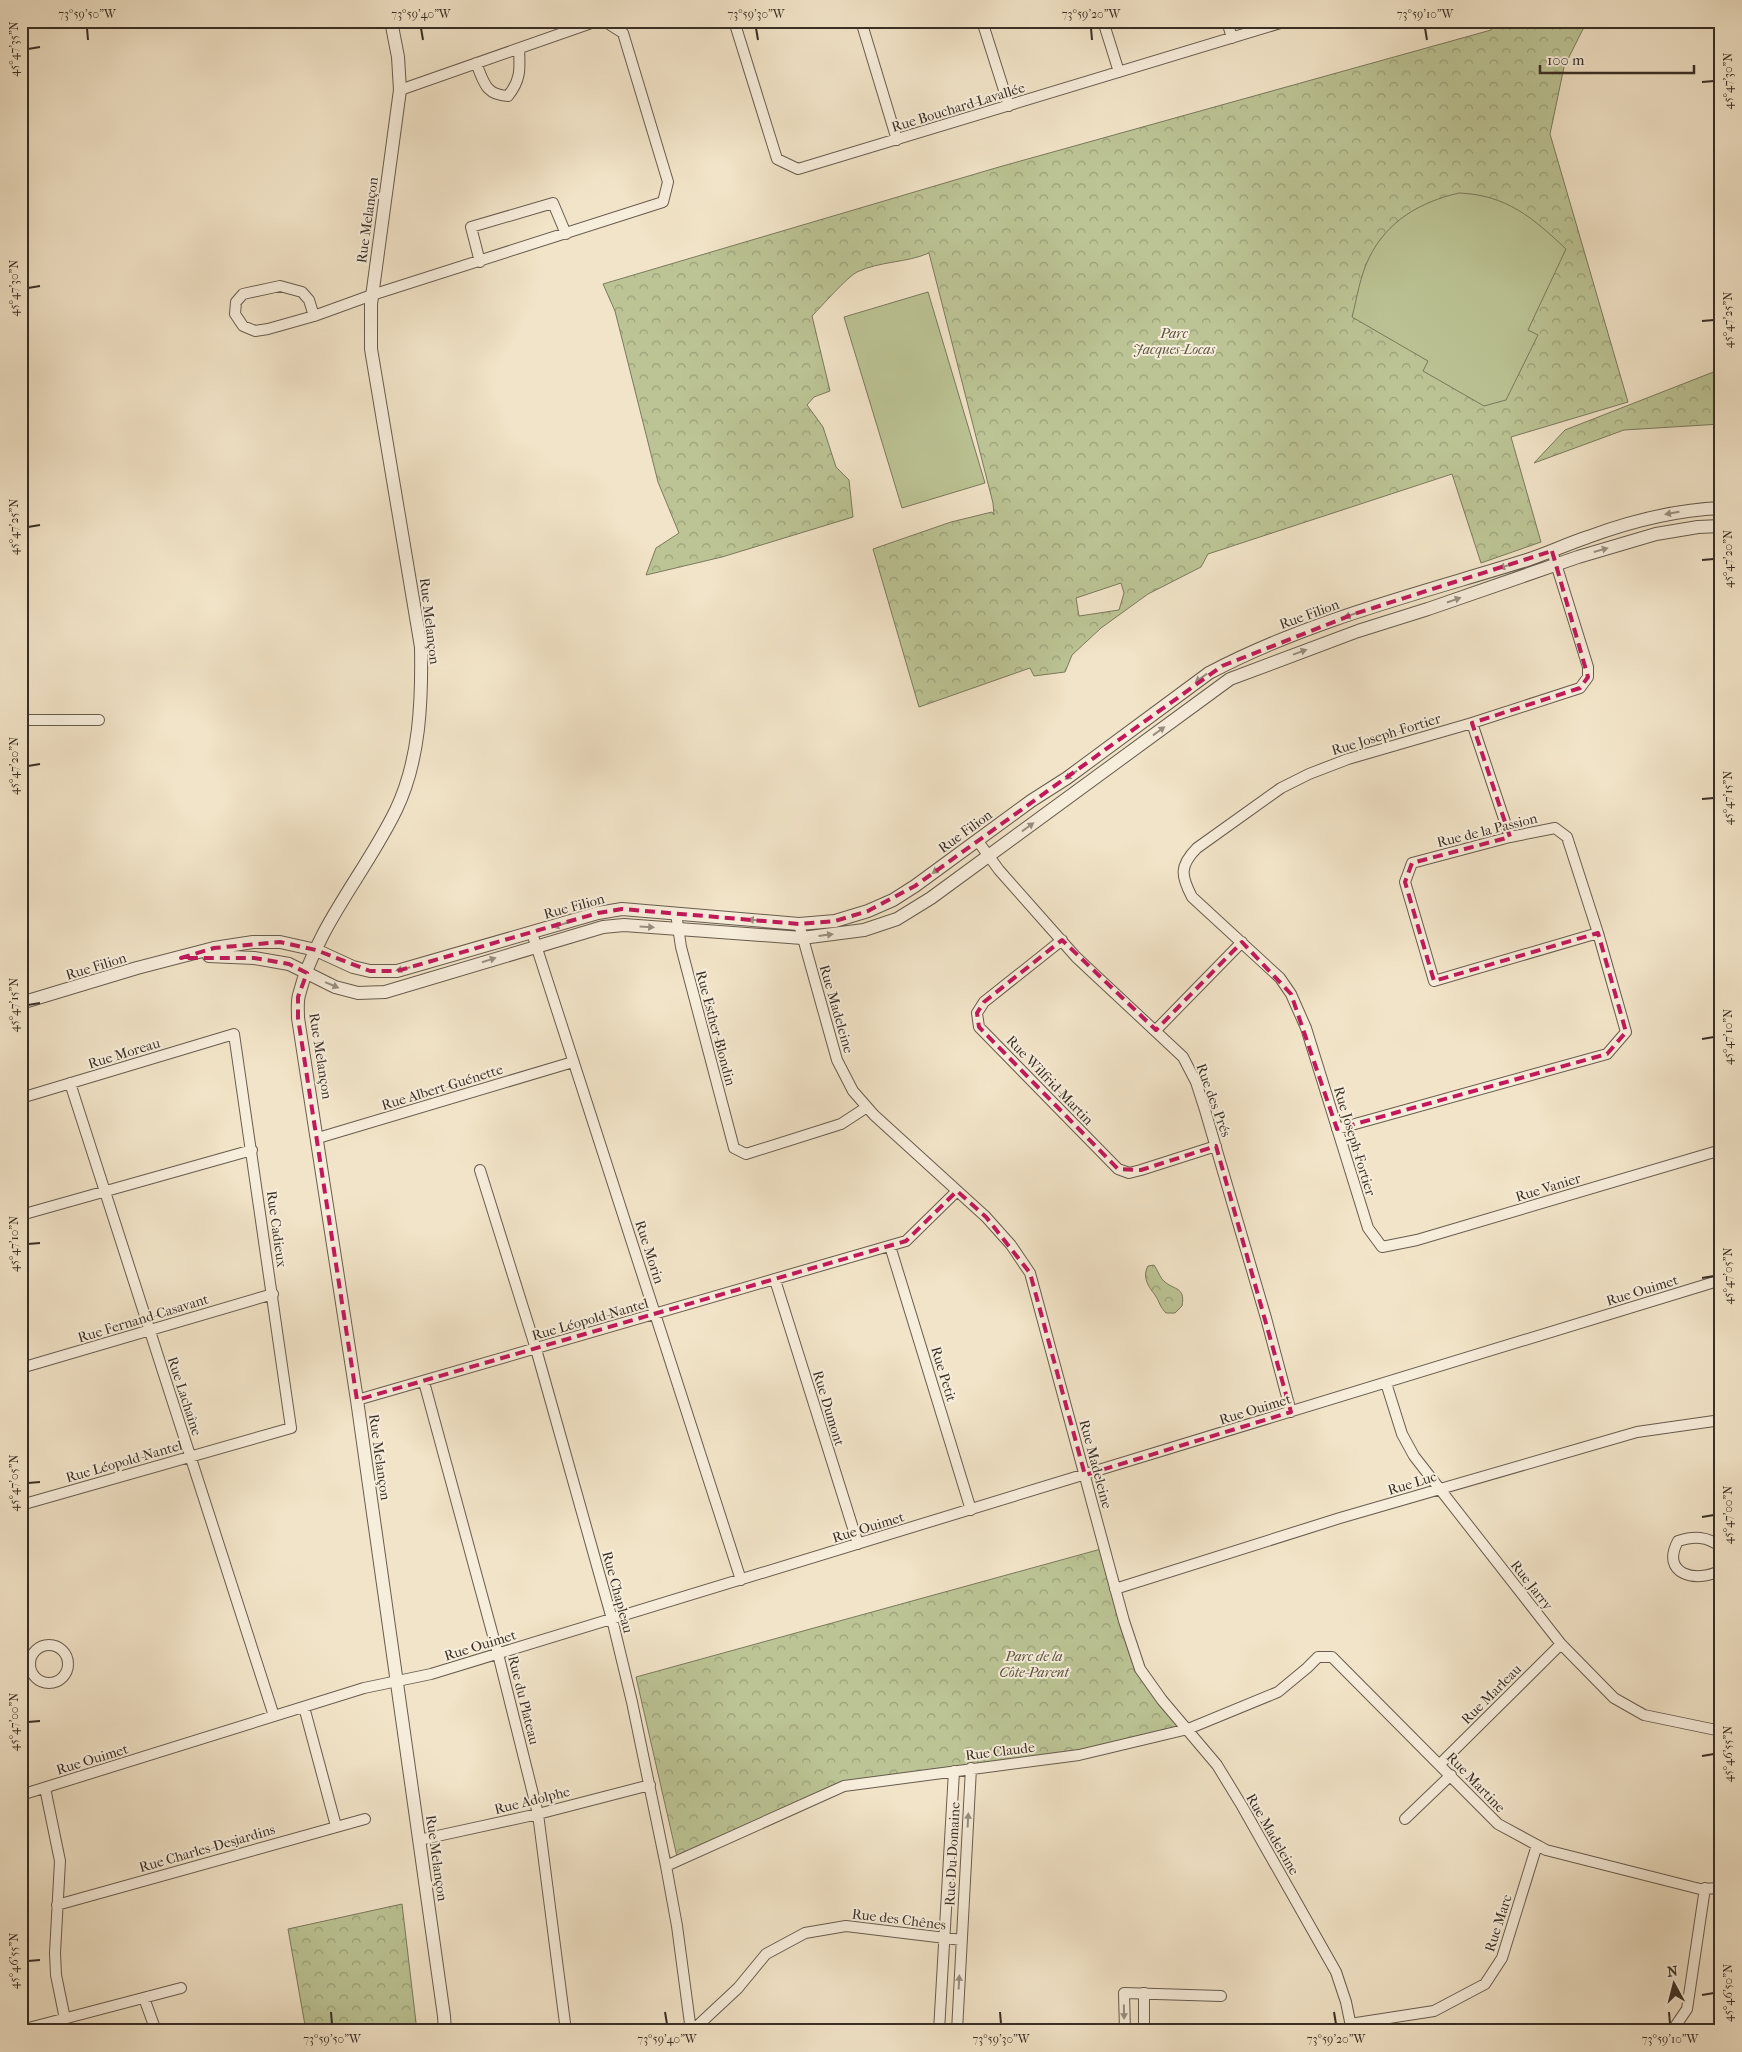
<svg xmlns="http://www.w3.org/2000/svg" width="1742" height="2052" font-family="'IM FELL French Canon',serif">
<style>
.forest{fill:url(#forest-crowns);stroke:#7a7a5d;fill-rule:evenodd}
.pitch{fill:#bcc495;stroke:#7a7a5d}
.lines{fill:none;stroke-linecap:round;stroke-linejoin:round}
.minor-casing{stroke:#675c4e;stroke-width:12}
.tertiary-casing{stroke:#675c4e;stroke-width:14}
.minor{stroke:#f7eddb;stroke-width:10}
.tertiary{stroke:#f7eddb;stroke-width:12}
.oneway{fill:#988e80}
.marked{fill:none;stroke:#c2185b;stroke-width:4;stroke-dasharray:10 6;stroke-linejoin:round}
.ticks{fill:none;stroke:#392f25;stroke-width:2}
.labels{text-anchor:middle;stroke-width:4;stroke-linejoin:round;paint-order:stroke}
.street-label{font-size:14px;fill:#392f25;stroke:#f7eddb}
.park-label{font-size:14px;font-style:italic;fill:#5a5441;stroke:#f7eddb}
.neatline{fill:none;stroke:#392f25;stroke-width:2}
.ticks-label{font-size:12px;text-anchor:middle;fill:#392f25}
</style>
<defs>
<pattern id="forest-crowns" width="20" height="18" patternUnits="userSpaceOnUse" patternTransform="scale(1.25)"><rect width="20" height="18" fill="#bcc495"/><path d="M2 6a3 3 0 1 1 6 0M12 15a3 3 0 1 1 6 0" fill="none" stroke="#9aa079"/></pattern>
</defs>
<rect width="100%" height="100%" fill="#f2e4c8"/>
<filter id="stains"><feTurbulence type="fractalNoise" baseFrequency=".004" numOctaves="4"/><feColorMatrix values="0 0 0 0 .2 0 0 0 0 .09 0 0 0 0 .02 0 0 0 .5 -.17"/></filter>
<radialGradient id="worn" r=".72"><stop offset=".6" stop-color="#630" stop-opacity="0"/><stop offset="1" stop-color="#630" stop-opacity=".3"/></radialGradient>
<path class="forest" d="M1498,21h89l-23,46 -14,67 78,268 -117,35 30,105 -60,21 -29,-89 -244,80 -7,13 -53,27 -47,34 -29,27 -7,17 -31,4 -4,-8 -111,39 -46,-158 78,-27 41,-10 2,3 -1,-12 -64,-250c-23,10 -49,8 -72,19 -10,5 -36,35 -45,44l18,75 -16,6 -7,8 16,22 13,40 13,13 4,37 -131,40 -76,18 10,-27 23,-15 -21,-51 -43,-171 -12,-27 396,-117 492,-137zM1121,583l3,10 -5,17 -40,6 -3,-18z
M1716,371l5,1v52l-97,6 -90,33 31,-33z
M1154,1265c3,4 5,10 8,14 10,12 24,6 20,27l-7,7h-9c-6,-6 -7,-12 -11,-18 -7,-9 -13,-18 -7,-29z
M1101,1549l36,122 50,57 -206,42 -149,21 -154,70 -42,-184z
M402,1904l15,127h-111l-18,-102z"/>
<path class="pitch" d="M1459,193c48,2 74,25 107,56l-38,81 10,5 -32,65 -22,6 -61,-35 5,-10 -76,-44c5,-19 8,-41 17,-59 18,-37 51,-56 90,-65z
M928,292l57,191 -83,25 -58,-191z"/>
<g class="lines">
<defs>
<path id="minor" d="M734,21l43,138 21,10 489,-148
M861,21l36,119
M982,21l27,85
M1103,21l16,51
M1227,21l5,17
M476,63c8,19 9,32 32,33 13,-16 12,-27 11,-47
M400,90l197,-69
M480,262l-9,-35 82,-24 13,31
M314,316l-5,-16 -7,-8 -22,-6 -37,8 -7,8 -1,12 8,12 12,5 13,-2 46,-13 58,-21 291,-93 5,-20 -45,-149 -19,-12
M1552,551l36,116v10l-8,11 -108,35 -124,36 -39,15 -28,14 -84,60c-18,18 -16,28 -5,49l88,81 11,16 15,34 62,200 14,19 35,-7 304,-90
M21,720h78
M1472,723l38,114
M977,840l22,30 77,87 107,100 13,25 9,28 61,208 25,94
M676,913l5,34 53,201 12,6 95,-30 26,-17
M799,924l38,136 16,31 21,24 112,102 25,28 19,28 94,348 16,48 22,31 55,65 25,41 94,166 10,30 6,29
M532,933l209,647
M1062,940l-78,62 -7,11 2,14 139,142 11,4 12,-3 75,-24
M1156,1030l86,-88
M70,1083l204,633
M21,1098l213,-64 57,394 -270,77
M1337,1129l270,-75 19,-22 -28,-99 -31,-96 -12,-9 -45,9 -98,26 -7,19 29,99 164,-48
M318,1138l255,-76
M480,1170l56,179 76,270 20,83 34,164 11,60 14,105
M21,1215l231,-65
M890,1246l81,264
M775,1280l83,264
M21,1368l252,-74
M424,1382l74,272 40,160 28,217
M1386,1383l16,51 12,22 147,188 53,54 30,17 77,16
M357,1400l549,-159 51,-50
M1721,1547c-14,-11 -27,-11 -43,-6 -18,33 18,43 43,29
M1115,1589l225,-71 297,-86 84,-12
M30 1664a19 19 0 1 1 38 0a19 19 0 1 1-38 0Z
M304,1707l32,119
M1440,1764l121,-120
M45,1788l15,73 -5,92 1,22 9,44
M21,1795l343,-107 67,-14 1290,-394
M1405,1819l46,-44
M419,1840l119,-26 112,-29
M666,1866l178,-80 235,-31 109,-26 90,-37 29,-24 11,-11h14l166,167 48,26 154,39 21,-1
M57,1905l308,-86
M144,1998l12,33
M1350,2024l84,-13 51,-27 17,-26 35,-113
M21,2030l160,-42
M692,2031l46,-43 28,-34 39,-21 41,-7 116,14
M939,2031l15,-260
M957,2031l14,-263
M1125,2031l-1,-38 97,3
M1144,2031v-38
M1672,2031l15,-22 18,-121"/>
<path id="tertiary" d="M391,21l7,36 2,33 -29,214v45l50,298c1,54 -1,113 -25,163 -30,62 -80,117 -97,185 -2,7 -1,15 -1,23l59,382 87,616 1,15
M209,956l45,2 35,6 46,23 23,6 27,-1 218,-65 21,-2 178,13 62,-8 33,-11 34,-21 299,-219 128,-48 70,-22 150,-52 78,-23 42,-7 23,-1
M21,1003l116,-35 77,-20 39,-6h27l36,8 37,17 17,4h27l201,-58 24,-4 177,15 36,-3 33,-10 25,-11 22,-14 116,-85 36,-23 142,-105c100,-53 212,-80 318,-113 21,-7 40,-16 61,-23 43,-16 87,-27 133,-29"/>
</defs>
<use href="#minor" class="minor-casing"/>
<use href="#tertiary" class="tertiary-casing"/>
<use href="#minor" class="minor"/>
<use href="#tertiary" class="tertiary"/>
</g>
<defs><path id="oneway-solid" d="M-6-.8H1V-3.2L6.5 0L1 3.2V.8H-6Z" transform="scale(1.25)"/></defs>
<g class="oneway">
<use href="#oneway-solid" transform="translate(1672 513) rotate(170)"/>
<use href="#oneway-solid" transform="translate(1601 550) rotate(-16)"/>
<use href="#oneway-solid" transform="translate(1506 566) rotate(163)"/>
<use href="#oneway-solid" transform="translate(1454 600) rotate(-19)"/>
<use href="#oneway-solid" transform="translate(1351 615) rotate(161)"/>
<use href="#oneway-solid" transform="translate(1300 652) rotate(-20)"/>
<use href="#oneway-solid" transform="translate(1201 678) rotate(144)"/>
<use href="#oneway-solid" transform="translate(1159 731) rotate(-36)"/>
<use href="#oneway-solid" transform="translate(1071 775) rotate(144)"/>
<use href="#oneway-solid" transform="translate(1028 827) rotate(-36)"/>
<use href="#oneway-solid" transform="translate(938 869) rotate(143)"/>
<use href="#oneway-solid" transform="translate(755 920) rotate(-175)"/>
<use href="#oneway-solid" transform="translate(560 925) rotate(163)"/>
<use href="#oneway-solid" transform="translate(647 927) rotate(4)"/>
<use href="#oneway-solid" transform="translate(826 935) rotate(-7)"/>
<use href="#oneway-solid" transform="translate(489 960) rotate(-17)"/>
<use href="#oneway-solid" transform="translate(403 969) rotate(167)"/>
<use href="#oneway-solid" transform="translate(332 985) rotate(23)"/>
<use href="#oneway-solid" transform="translate(968 1820) rotate(-87)"/>
<use href="#oneway-solid" transform="translate(959 1982) rotate(-87)"/>
<use href="#oneway-solid" transform="translate(1124 2012) rotate(89)"/>
</g>
<path class="marked" d="M1552,551l36,126 -8,11 -108,35 38,114 -98,26 -7,19 29,99 164,-48 28,99 -19,22 -270,75 -46,-135 -49,-52 -86,88 -94,-90 -78,62 -7,11 2,14 139,142 23,1 75,-24 75,266 -206,63 -55,-202 -44,-56 -29,-26 -51,50 -549,159 -59,-382v-21l9,-24 -18,-9 -35,-6h-73l33,-10 66,-6 36,8 54,21h27l201,-58 24,-4 177,15 36,-3 33,-10 47,-25 307,-220 132,-52z"/>
<path class="ticks" d="M87,28l1,12M421,28l2,12M756,28l2,12M1091,28l1,12M1425,28l2,12M28,49l12,-2M1702,82l12,-1M28,288l12,-2M1702,321l12,-1M28,527l12,-2M1702,560l12,-1M28,766l12,-2M1702,799l12,-1M28,1005l12,-2M1702,1039l12,-2M28,1244l12,-1M1702,1278l12,-2M28,1483l12,-1M1702,1517l12,-2M28,1722l12,-1M1702,1756l12,-2M28,1961l12,-1M1702,1995l12,-2M331,2012l1,12M665,2012l2,12M1000,2012l1,12M1334,2012l2,12M1669,2012l1,12"/>
<g class="labels">
<g class="street-label">
<text transform="translate(958 107) rotate(-17)" y="5">Rue Bouchard-Lavallée</text>
<text transform="translate(367 220) rotate(-82)" y="5">Rue Melançon</text>
<text transform="translate(1309 614) rotate(-20)" y="5">Rue Filion</text>
<text transform="translate(430 621) rotate(83)" y="5">Rue Melançon</text>
<text transform="translate(1386 734) rotate(-17)" y="5">Rue Joseph-Fortier</text>
<text transform="translate(1487 830) rotate(-14)" y="5">Rue de la Passion</text>
<text transform="translate(965 831) rotate(-36)" y="5">Rue Filion</text>
<text transform="translate(574 906) rotate(-15)" y="5">Rue Filion</text>
<text transform="translate(96 966) rotate(-17)" y="5">Rue Filion</text>
<text transform="translate(837 1009) rotate(74)" y="5">Rue Madeleine</text>
<text transform="translate(716 1028) rotate(75)" y="5">Rue Esther-Blondin</text>
<text transform="translate(124 1053) rotate(-17)" y="5">Rue Moreau</text>
<text transform="translate(321 1056) rotate(81)" y="5">Rue Melançon</text>
<text transform="translate(1050 1080) rotate(46)" y="5">Rue Wilfrid-Martin</text>
<text transform="translate(442 1087) rotate(-17)" y="5">Rue Albert-Guénette</text>
<text transform="translate(1214 1100) rotate(70)" y="5">Rue des Prés</text>
<text transform="translate(1355 1141) rotate(73)" y="5">Rue Joseph-Fortier</text>
<text transform="translate(1548 1187) rotate(-17)" y="5">Rue Vanier</text>
<text transform="translate(277 1229) rotate(82)" y="5">Rue Cadieux</text>
<text transform="translate(650 1252) rotate(72)" y="5">Rue Morin</text>
<text transform="translate(1642 1290) rotate(-17)" y="5">Rue Ouimet</text>
<text transform="translate(143 1318) rotate(-17)" y="5">Rue Fernand-Casavant</text>
<text transform="translate(590 1319) rotate(-16)" y="5">Rue Léopold-Nantel</text>
<text transform="translate(944 1374) rotate(73)" y="5">Rue Petit</text>
<text transform="translate(185 1396) rotate(72)" y="5">Rue Lachaîne</text>
<text transform="translate(829 1408) rotate(73)" y="5">Rue Dumont</text>
<text transform="translate(1255 1409) rotate(-17)" y="5">Rue Ouimet</text>
<text transform="translate(380 1457) rotate(82)" y="5">Rue Melançon</text>
<text transform="translate(124 1461) rotate(-16)" y="5">Rue Léopold-Nantel</text>
<text transform="translate(1096 1464) rotate(75)" y="5">Rue Madeleine</text>
<text transform="translate(1412 1483) rotate(-17)" y="5">Rue Luc</text>
<text transform="translate(868 1527) rotate(-17)" y="5">Rue Ouimet</text>
<text transform="translate(1532 1585) rotate(52)" y="5">Rue Jarry</text>
<text transform="translate(618 1592) rotate(75)" y="5">Rue Chapleau</text>
<text transform="translate(480 1645) rotate(-17)" y="5">Rue Ouimet</text>
<text transform="translate(1491 1694) rotate(-45)" y="5">Rue Marleau</text>
<text transform="translate(524 1700) rotate(76)" y="5">Rue du Plateau</text>
<text transform="translate(1000 1751) rotate(-7)" y="5">Rue Claude</text>
<text transform="translate(92 1759) rotate(-17)" y="5">Rue Ouimet</text>
<text transform="translate(1476 1782) rotate(46)" y="5">Rue Martine</text>
<text transform="translate(532 1800) rotate(-14)" y="5">Rue Adolphe</text>
<text transform="translate(1273 1834) rotate(60)" y="5">Rue Madeleine</text>
<text transform="translate(207 1848) rotate(-16)" y="5">Rue Charles-Desjardins</text>
<text transform="translate(952 1854) rotate(-87)" y="5">Rue Du Domaine</text>
<text transform="translate(437 1858) rotate(82)" y="5">Rue Melançon</text>
<text transform="translate(899 1919) rotate(7)" y="5">Rue des Chênes</text>
<text transform="translate(1498 1923) rotate(-72)" y="5">Rue Marc</text>
</g>
<g class="park-label">
<text x="1174" y="338">Parc<tspan x="1174" dy="16">Jacques-Locas</tspan></text>
<text x="1034" y="1661">Parc de la<tspan x="1034" dy="16">Côte-Parent</tspan></text>
</g>
</g>
<rect width="1742" height="2052" fill="none" stroke="#f2e4c8" stroke-width="55"/>
<g transform="translate(1674 1984) rotate(353)" stroke="#f7eddb" stroke-width="4" paint-order="stroke">
<path d="M0-4L9 19L0 12L-9 19Z" fill="#392f25"/>
<text y="-8" font-size="14" font-weight="bold" text-anchor="middle" fill="#392f25">N</text>
</g>
<path d="M1540 65v8h154v-8" fill="none" stroke="#392f25" stroke-width="2.5"/>
<text x="1547" y="65" font-size="15" fill="#392f25" stroke="#f7eddb" stroke-width="4" paint-order="stroke">100 m</text>
<rect x="28" y="28" width="1686" height="1996" class="neatline"/>
<g class="ticks-label">
<text x="87" y="18">73°59'50"W</text>
<text x="421" y="18">73°59'40"W</text>
<text x="756" y="18">73°59'30"W</text>
<text x="1091" y="18">73°59'20"W</text>
<text x="1425" y="18">73°59'10"W</text>
<text transform="translate(14 49) rotate(-90)" y="4">45°47'35"N</text>
<text transform="translate(1728 81) rotate(-90)" y="4">45°47'30"N</text>
<text transform="translate(14 288) rotate(-90)" y="4">45°47'30"N</text>
<text transform="translate(1728 320) rotate(-90)" y="4">45°47'25"N</text>
<text transform="translate(14 527) rotate(-90)" y="4">45°47'25"N</text>
<text transform="translate(1728 559) rotate(-90)" y="4">45°47'20"N</text>
<text transform="translate(14 766) rotate(-90)" y="4">45°47'20"N</text>
<text transform="translate(1728 798) rotate(-90)" y="4">45°47'15"N</text>
<text transform="translate(14 1005) rotate(-90)" y="4">45°47'15"N</text>
<text transform="translate(1728 1037) rotate(-90)" y="4">45°47'10"N</text>
<text transform="translate(14 1244) rotate(-90)" y="4">45°47'10"N</text>
<text transform="translate(1728 1276) rotate(-90)" y="4">45°47'05"N</text>
<text transform="translate(14 1483) rotate(-90)" y="4">45°47'05"N</text>
<text transform="translate(1728 1515) rotate(-90)" y="4">45°47'00"N</text>
<text transform="translate(14 1722) rotate(-90)" y="4">45°47'00"N</text>
<text transform="translate(1728 1754) rotate(-90)" y="4">45°46'55"N</text>
<text transform="translate(14 1961) rotate(-90)" y="4">45°46'55"N</text>
<text transform="translate(1728 1993) rotate(-90)" y="4">45°46'50"N</text>
<text x="332" y="2043">73°59'50"W</text>
<text x="667" y="2043">73°59'40"W</text>
<text x="1001" y="2043">73°59'30"W</text>
<text x="1336" y="2043">73°59'20"W</text>
<text x="1670" y="2043">73°59'10"W</text>
</g>
<rect width="100%" height="100%" filter="url(#stains)"/>
<rect width="100%" height="100%" fill="url(#worn)"/>
</svg>
